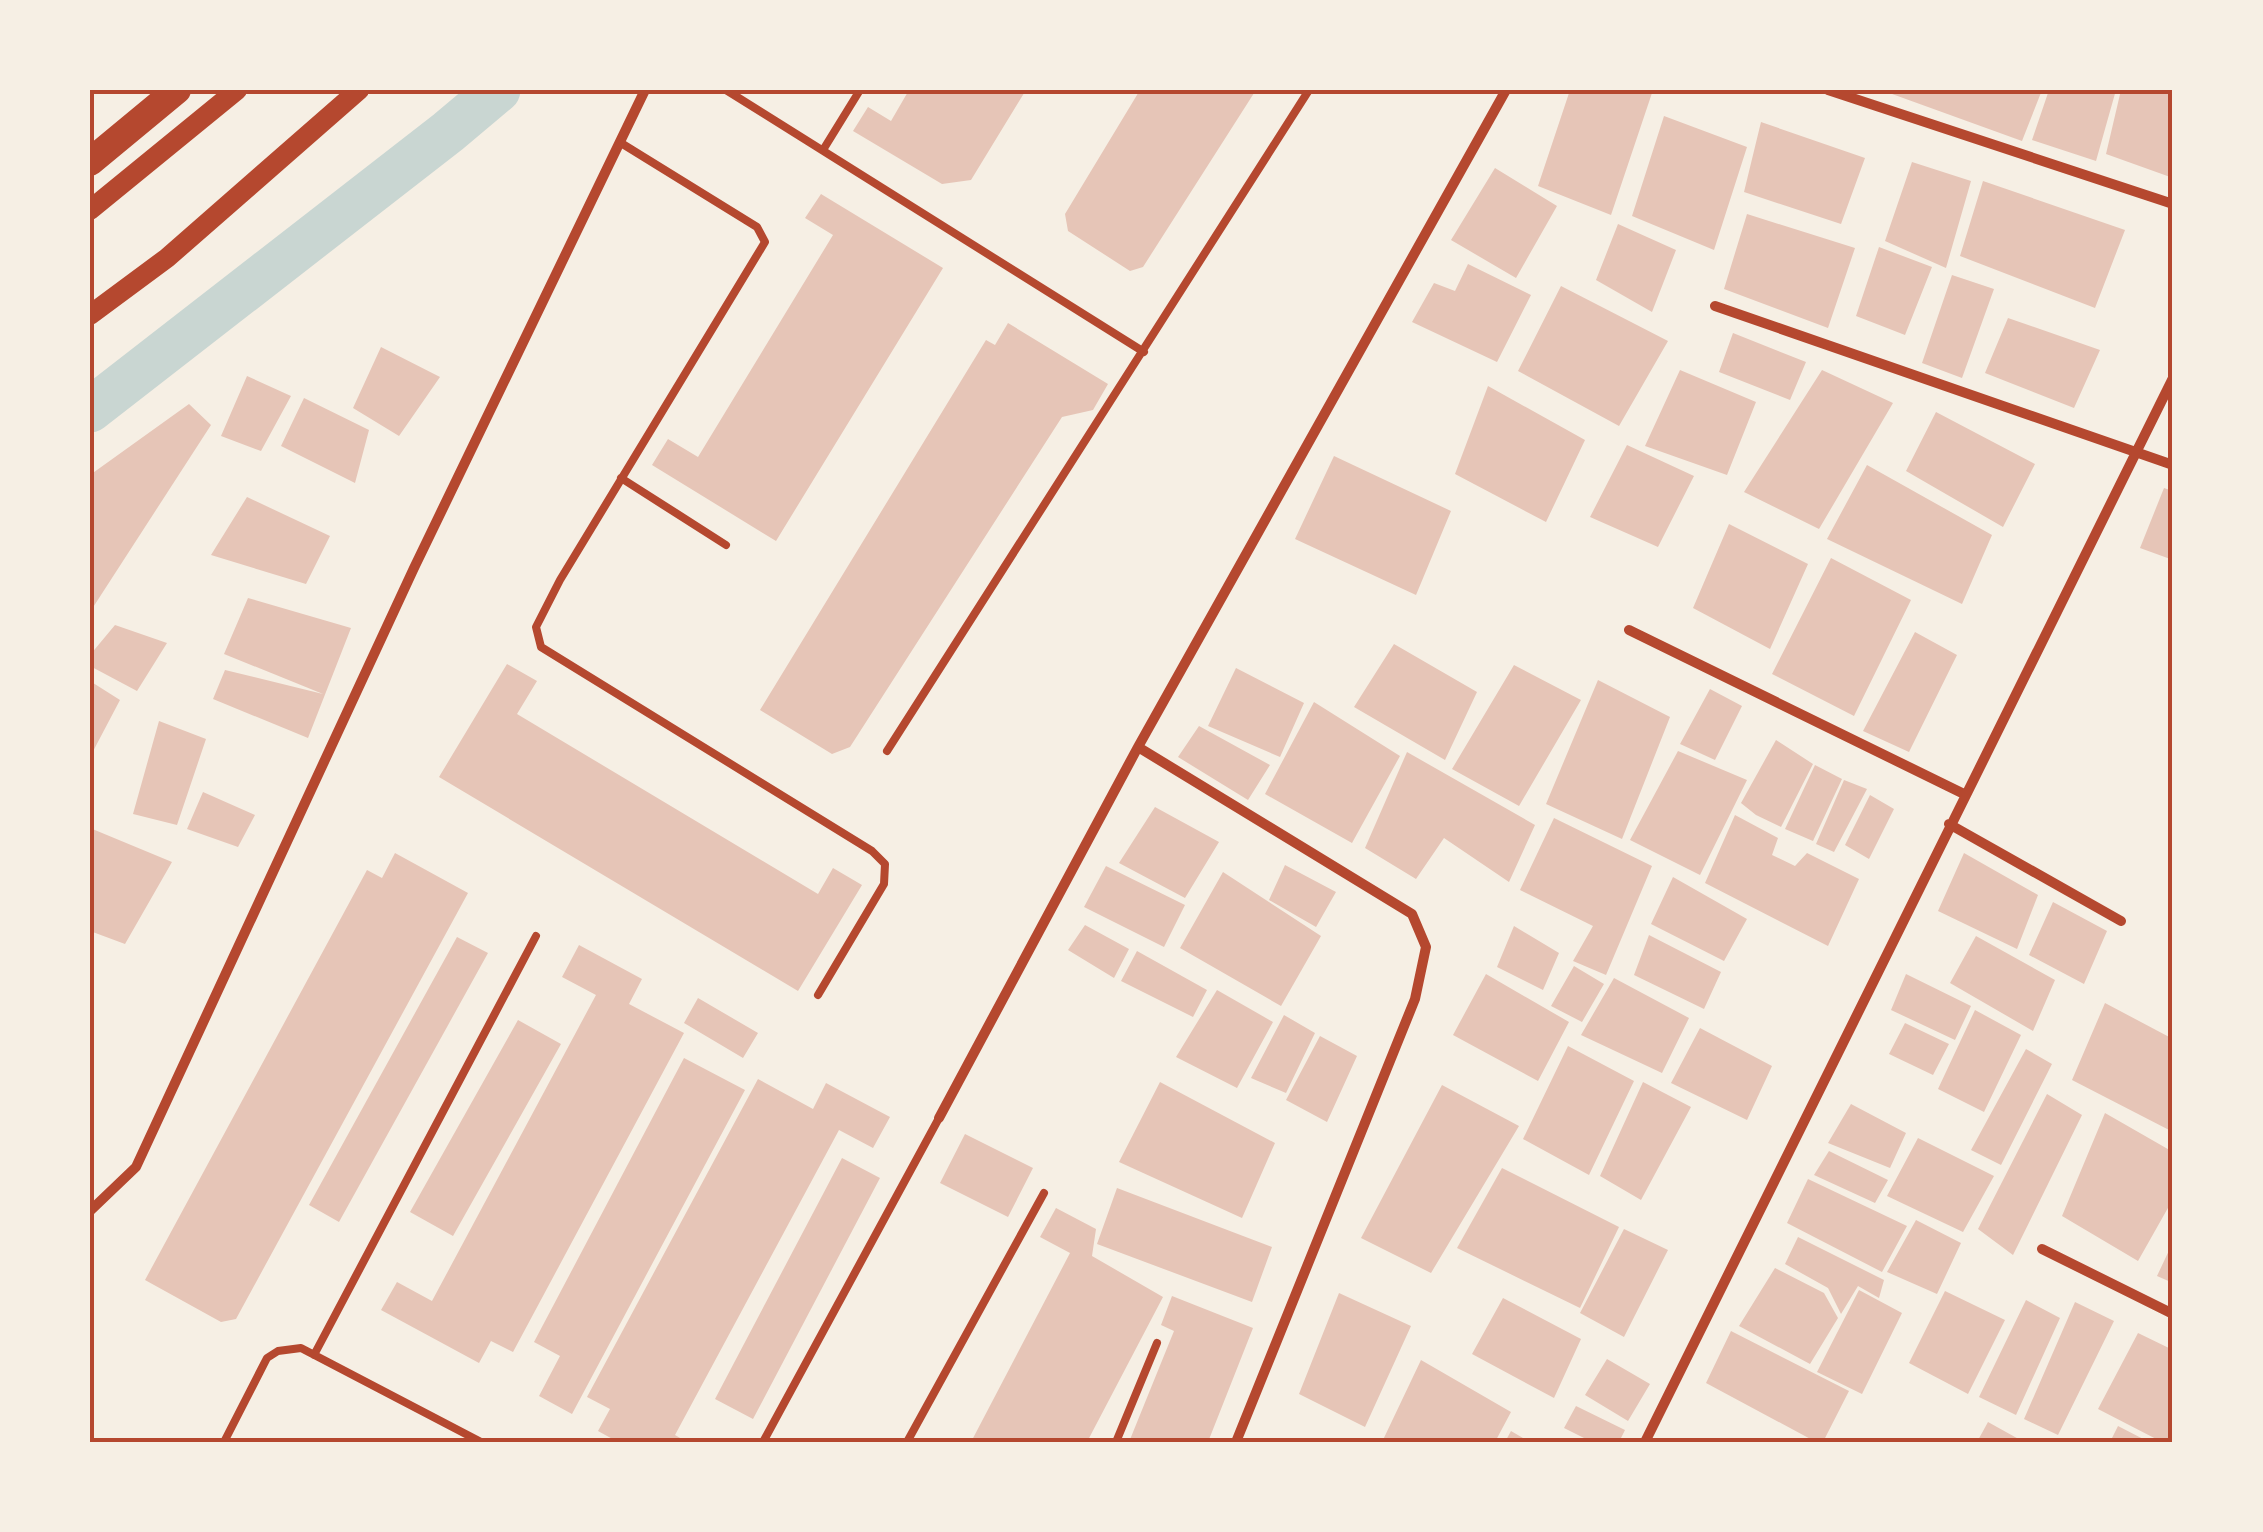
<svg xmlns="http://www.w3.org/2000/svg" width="2263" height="1532" font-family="'Source Sans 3',sans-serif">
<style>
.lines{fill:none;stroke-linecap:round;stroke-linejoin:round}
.canal{stroke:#c9d6d2;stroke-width:45}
.building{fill:#e6c5b7}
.service{stroke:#b5482f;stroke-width:8}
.minor{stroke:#b5482f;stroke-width:10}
.secondary{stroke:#b5482f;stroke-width:20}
.trunk{stroke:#b5482f;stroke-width:28}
.neatline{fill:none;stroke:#b5482f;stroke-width:4}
</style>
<rect width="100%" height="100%" fill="#f6efe4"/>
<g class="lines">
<path class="canal" d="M90,410l358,-278 50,-42"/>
</g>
<path class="building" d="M909,90h117l-55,90 -29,4 -89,-53 15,-24 23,14z
M1140,90h116l-113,177 -13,4 -62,-40 -3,-17z
M1570,90h83l-42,125 -73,-29z
M1881,90h161l-20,51z
M2049,90h67l-20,71 -64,-21z
M2121,90l52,1v87l-67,-24z
M1664,116l83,31 -33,103 -82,-34z
M1761,122l104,36 -24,66 -97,-32z
M1912,162l59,19 -25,87 -61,-27z
M1495,168l62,38 -41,72 -65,-38z
M1983,181l142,49 -30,78 -135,-52z
M821,194l122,74 -167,273 -124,-76 16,-26 30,18 135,-222 -28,-17z
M1747,214l108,34 -27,80 -104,-39z
M1618,224l58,26 -24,62 -56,-32z
M1879,247l53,20 -27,68 -49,-19z
M1468,264l63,31 -34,67 -85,-40 22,-39 21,8z
M1952,275l42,14 -32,89 -40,-15z
M1561,286l107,55 -49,85 -101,-55z
M2008,318l92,32 -26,58 -89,-35z
M1008,323l100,61 -15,26 -31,7 -212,330 -18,7 -72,-44 226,-370 9,5z
M1733,333l73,29 -16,38 -71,-28z
M381,347l59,30 -41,59 -46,-28z
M1680,370l76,32 -29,73 -82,-29z
M1822,370l71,33 -74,126 -75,-37z
M247,376l44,20 -30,55 -40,-15z
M1488,386l97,54 -39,82 -91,-48z
M304,398l65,32 -14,53 -74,-37z
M189,404l22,21 -121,187v-137z
M1936,412l99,52 -32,63 -97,-56z
M1627,445l67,31 -36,71 -68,-30z
M1334,456l117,55 -35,84 -121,-56z
M1867,465l125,70 -30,69 -135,-65z
M2164,488l9,3v69l-33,-12z
M247,497l83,39 -24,48 -95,-29z
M1729,524l79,40 -38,85 -77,-41z
M1831,558l80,42 -57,116 -82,-42z
M248,598l103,30 -43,110 -95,-39 12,-29 98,24 -99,-40z
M115,625l52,18 -30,48 -47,-25v-11z
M1915,632l42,23 -48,97 -46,-21z
M1394,644l83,48 -32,68 -91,-53z
M507,664l30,17 -20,33 301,180 15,-26 29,17 -64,106 -359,-214z
M1514,665l67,35 -62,106 -67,-37z
M1236,668l68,35 -24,54 -72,-31z
M1598,680l72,37 -48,122 -76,-35z
M90,681l30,19 -30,57z
M1710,689l32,17 -27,54 -35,-16z
M1314,702l86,54 -48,87 -87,-49z
M159,721l47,18 -29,86 -44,-11z
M1199,726l71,39 -22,35 -70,-43z
M1776,740l37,24 -32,63 -25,-12 -15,-12z
M1678,751l69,29 -47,95 -70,-35z
M1407,752l128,73 -26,57 -65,-44 -28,41 -51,-31z
M1815,765l27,14 -29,62 -28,-12z
M1844,780l23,9 -33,63 -18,-8z
M203,792l52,23 -17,32 -51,-18z
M1870,795l24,14 -25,50 -24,-14z
M1155,807l64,35 -34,56 -66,-35z
M1735,815l43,23 -6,17 23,11 12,-13 52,26 -31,67 -123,-63z
M1554,818l98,48 -46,109 -33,-14 20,-35 -73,-36z
M90,828l82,34 -47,82 -35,-13z
M395,853l73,40 -232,426 -15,3 -76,-42 222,-410 15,8z
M1964,853l74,42 -21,54 -79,-38z
M1285,865l51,27 -20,35 -47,-27z
M1106,866l79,39 -21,42 -80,-40z
M1223,872l98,64 -40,70 -101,-58z
M1673,877l74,42 -23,42 -73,-37z
M2053,902l54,29 -23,53 -55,-29z
M1085,925l44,24 -15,29 -46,-28z
M1514,926l45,27 -16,37 -46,-23z
M1649,935l72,37 -17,37 -70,-34z
M1976,936l79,44 -22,51 -83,-48z
M457,937l31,16 -149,269 -30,-17z
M579,945l63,34 -13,25 55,29 -171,319 -22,-11 -12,22 -98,-53 16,-28 35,19 164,-306 -34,-18z
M1137,951l70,39 -14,27 -72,-36z
M1574,966l30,18 -22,38 -31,-16z
M1486,974l83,48 -31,59 -85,-46z
M1906,974l65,32 -16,34 -64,-30z
M1614,978l75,40 -27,55 -81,-38z
M1217,990l56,32 -36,66 -61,-31z
M698,998l60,35 -15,25 -59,-35z
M2105,1003l68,36v93l-101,-52z
M1975,1010l46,25 -37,77 -46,-23z
M1284,1015l31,18 -29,60 -35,-15z
M518,1020l43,24 -108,192 -43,-24z
M1905,1023l44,21 -16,31 -44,-21z
M1700,1028l72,38 -25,54 -76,-37z
M1320,1036l37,20 -30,66 -41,-22z
M1568,1046l66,35 -45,94 -66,-36z
M2026,1049l26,15 -51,101 -30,-15z
M684,1058l61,32 -173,324 -33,-18 21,-40 -26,-14z
M758,1079l55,30 13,-26 64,34 -17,31 -34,-18 -164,305 12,7h-69l-20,-11 12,-22 -23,-12z
M1160,1082l115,61 -33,75 -123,-56z
M1643,1082l48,25 -50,93 -41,-24z
M1442,1085l77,41 -88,147 -70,-35z
M2047,1094l35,21 -69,140 -35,-26z
M1851,1104l55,29 -16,35 -62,-25z
M2105,1113l68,39v47l-35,62 -76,-45z
M965,1134l68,34 -25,49 -68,-34z
M1918,1138l76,38 -31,56 -76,-36z
M1829,1151l59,29 -13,23 -61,-28z
M842,1158l38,20 -127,241 -38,-20z
M1502,1168l117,59 -39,81 -123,-60z
M1808,1179l99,47 -25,46 -95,-49z
M1117,1188l155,59 -20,55 -155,-58z
M1056,1208l40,21 -4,27 71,41 -76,145h-116l99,-189 -30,-16z
M1916,1220l45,23 -24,51 -50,-22z
M1624,1229l44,21 -44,87 -44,-24z
M1798,1237l86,43 -5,18 -21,-12 -17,28 -13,-26 -43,-24z
M2173,1242v41l-16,-7z
M1775,1268l49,25 14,25 -28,46 -71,-38z
M1859,1290l43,23 -40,81 -45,-22z
M1945,1291l60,29 -37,74 -59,-31z
M1339,1293l72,33 -46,101 -66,-33z
M1172,1296l81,32 -45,114h-79l45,-111 -13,-6z
M1503,1298l78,41 -27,59 -82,-44z
M2026,1300l34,18 -44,97 -37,-18z
M2075,1302l39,19 -56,114 -34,-16z
M1731,1331l118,60 -26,51h-7l-110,-59z
M2138,1333l35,17v92h-11l-64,-33z
M1607,1359l43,25 -22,37 -43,-26z
M1421,1360l90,52 -16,30h-113z
M1576,1406l49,24 -6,12h-27l-28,-14z
M1988,1422l36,20h-47z
M2118,1426l31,16h-39z
M1511,1431l19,11h-25z"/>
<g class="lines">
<path class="service" d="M726,90l418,262
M621,143l136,84 8,15 -205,338 -24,47 5,20 331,204 13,13 -1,20 -66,111
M823,150l37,-60
M621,478l105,67
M887,751l422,-661
M314,1355l222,-419
M224,1442l43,-84 11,-7 23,-3 180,94
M763,1442l176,-324
M907,1442l137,-249
M1116,1442l41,-99"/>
<path class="minor" d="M1828,90l345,114
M1715,306l458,159
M1629,630l335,164
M1138,747l274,167 14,33 -11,52 -179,443
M1949,824l172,97
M939,1118l199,-371 368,-657
M90,1211l46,-44 278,-599 231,-478
M2042,1249l131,65
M1645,1442l528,-1064"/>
<path class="secondary" d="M90,210l147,-120
M90,315l77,-57 192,-168"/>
<path class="trunk" d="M90,162l87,-72"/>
</g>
<rect width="2263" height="1532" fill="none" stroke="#f6efe4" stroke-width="185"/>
<rect x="92" y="92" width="2078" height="1348" class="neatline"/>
</svg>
